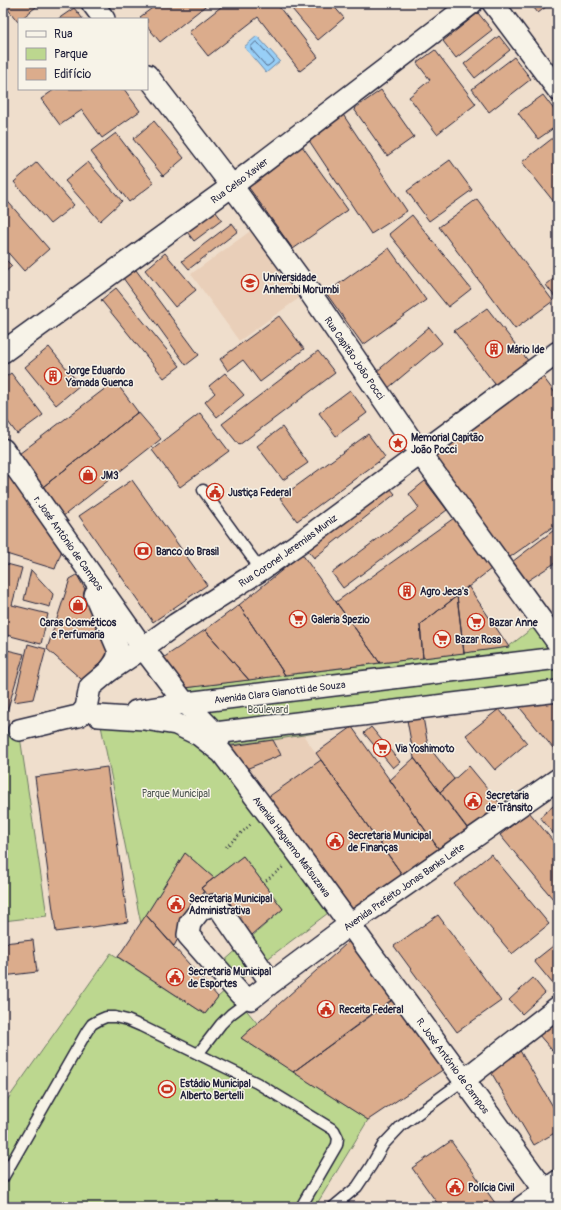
<svg xmlns="http://www.w3.org/2000/svg" width="561" height="1210" font-family="Pangolin,sans-serif">
<style>
.built{fill:#e9cfb9}
.green{fill:#bcd78f;stroke:#6f7c65}
.water{fill:#98cff7;stroke:#698aac}
.lines{fill:none;stroke-linecap:round;stroke-linejoin:round}
.shore{stroke:#516786;stroke-width:1}
.building{fill:#dbac8c;stroke:#22223b}
.lane-casing{stroke:#22223b;stroke-width:13}
.street-casing{stroke:#22223b;stroke-width:24}
.path{stroke:#22223b;stroke-width:2.5;stroke-dasharray:1 3;stroke-linecap:butt}
.lane{stroke:#f7f3e8;stroke-width:10}
.street{stroke:#f7f3e8;stroke-width:21}
.labels{text-anchor:middle;stroke-width:3;stroke-linejoin:round;paint-order:stroke}
.street-label{font-size:10px;fill:#22223b;stroke:#f7f3e8}
.poi-label{font-size:10px;font-weight:bold;fill:#22223b;stroke:#f7f3e8;text-anchor:start}
.park-label{font-size:10px;fill:#505854;stroke:#f7f3e8}
</style>
<rect width="100%" height="100%" fill="#efdecc"/>
<filter id="ink" filterUnits="userSpaceOnUse"><feTurbulence type="fractalNoise" baseFrequency=".025" numOctaves="2"/><feDisplacementMap in="SourceGraphic" scale="8" xChannelSelector="R" yChannelSelector="G"/><feConvolveMatrix kernelMatrix="1 2 1 2 8 2 1 2 1" color-interpolation-filters="sRGB"/></filter>
<g filter="url(#ink)">
<path class="built" d="M260,224l49,67 -70,50 -48,-67z
M303,735l18,25 -60,42 -36,-55z"/>
<path class="green" d="M558,620v78l-206,29 -79,13 -50,6 -39,-58 324,-41 34,-26z
M99,716l94,15 143,176 -99,75 -15,-19 61,-54 -40,-53 -29,22 -29,-25 -44,71z
M19,730l28,186 -44,5v-189z
M111,953l94,61 13,-17 10,-9 29,35 -16,15 127,82 -53,87h-312v-101z"/>
<path class="water" d="M257,36l23,25 -14,12 -22,-26z"/>
<g class="lines">
<path class="shore" d="M256,42l2,1 15,17v2l-5,4h-2l-15,-17v-2z"/>
</g>
<path class="building" d="M3,3h38l-20,16h-2l-1,3z
M159,3h50l-49,39 -13,-16v-7h-5l-2,-2z
M226,3h50l42,54 -18,14 -42,-54 -50,39 -19,-24z
M287,3h44l13,15 -26,22z
M530,3h21l-13,10z
M74,8l9,11h-25z
M478,13l14,17 -36,28 -13,-17z
M499,36l11,14 -35,28 -11,-14z
M435,50l41,54 -39,30 -28,-37 21,-17 -13,-17z
M514,57l17,22 -42,33 -17,-23z
M55,89h69l16,22 -38,27 -20,-28 -22,15 -19,-26z
M381,90l33,47 -27,19 -33,-47z
M543,95l15,20v10l-20,14 -20,-26z
M342,113l65,98 -36,23 -65,-98z
M154,121l30,37 -21,18 -30,-37z
M116,133l38,50 -25,19 -38,-50z
M558,134v65l-4,3 -32,-40z
M302,146l46,64 -55,39 -46,-64z
M450,160l22,30 -43,31 -22,-30z
M37,162l37,43 -24,19 -36,-42z
M88,162l34,39 -22,20 -35,-40z
M3,196l46,53 -25,22 -21,-24z
M477,199l76,102 -38,28 -76,-102z
M212,207l10,13 -28,21 -10,-13z
M412,215l59,74 -23,18 -59,-73z
M232,223l6,8 -49,38 -7,-8z
M389,248l37,52 -63,45 -37,-52z
M165,253l31,37 -21,17 -30,-37z
M3,257l9,9 -9,8z
M136,270l63,85 -13,10 -63,-87z
M558,275v26l-12,-16z
M116,288l64,78 -16,12 -63,-78z
M487,308l46,59 -32,25 -47,-61z
M279,316l25,33 -44,33 -17,-22 -15,11 -8,-12z
M429,327l13,16 -61,51 -12,-16z
M49,347l31,38 -24,20 -31,-38z
M318,351l17,22 -96,72 -17,-21z
M538,370l20,27v126l-55,39 -79,-109z
M11,373l32,42 -26,19 -14,-19v-36z
M225,373l19,22 -27,22 -12,-15 10,-9 -6,-7z
M115,381l23,31 -99,78 -24,-33z
M350,390l17,23 -31,23 -17,-23z
M138,412l23,27 -99,78 -23,-27z
M200,413l29,38 -49,36 -28,-37z
M282,427l26,36 -25,17 -26,-34z
M368,434l17,23 -88,64 -17,-23z
M3,467l60,80 -8,22 -52,-16z
M132,480l75,105 -54,37 -74,-106z
M425,481l22,29 -104,78 -11,-15 87,-65 -10,-14z
M386,483l9,11 -81,64 -9,-11z
M454,518l37,51 -71,56 3,33 -43,5 -44,-61z
M558,527v34l-40,26 -14,-19z
M302,554l34,48 44,61 -95,12 -46,-70z
M3,563l19,5 -10,37 36,9 -7,30 -38,-10z
M31,570l22,24 -3,13 -26,-7z
M77,575l32,56 -1,39 -19,16 -42,-37 23,-70z
M558,583v11l-5,-8z
M468,586l41,61 -45,6 -7,-57z
M457,596l7,57 -41,5 -3,-33z
M239,605l46,70 -36,5 -44,-50z
M205,630l44,50 -64,8 -22,-30z
M28,644l18,5 -13,50 -19,3z
M3,649l21,5 -21,71z
M558,691v63l-47,-57z
M499,709l28,34 -32,27 -29,-35z
M423,717l5,29 26,33 -14,13 -26,-34 -7,-38z
M352,727l91,128 -37,25 -90,-127z
M371,727l29,35 -7,6 -29,-35z
M273,740l8,15 -40,16 -16,-24z
M414,758l58,77 -29,20 -53,-75z
M321,760l85,120 -56,41 -89,-119z
M469,766l37,45 -34,23 -32,-42z
M107,767l21,155 -72,10 -21,-155z
M558,802v37l-18,-22z
M529,812l29,35v58l-58,-70z
M185,853l29,25 -13,10 3,4 -30,54 -28,-31z
M491,854l58,70 -37,30 -58,-70z
M243,856l40,53 -37,31 -45,-52z
M146,915l72,82 -13,17 -87,-57z
M438,915l63,86 -44,31 -63,-86z
M355,936l43,59 -105,77 -52,-34z
M33,940l4,32 -34,4v-33z
M558,942v38l-5,4 -19,-23z
M533,978l12,15 -23,21 -13,-14z
M398,996l49,71 -79,53 -75,-48z
M558,1018v39l-20,-23z
M519,1049l39,66v16l-24,14 -46,-78z
M451,1141l47,66h-58l-28,-39z"/>
<g class="lines">
<defs>
<path id="lane" d="M203,490l58,80
M198,1054l23,-30 10,-10 20,-15
M3,1178l84,-147 5,-7 7,-4 7,-3h9l12,3 14,6 116,57 77,47 4,8 -1,7 -36,62
M333,1207l24,-20 14,-21 12,-21 18,-19 63,-46"/>
<g id="street">
<path d="M92,3l12,16"/>
<path d="M493,3l65,87"/>
<path id="s1" d="M147,75l85,111 77,105 111,162 138,190"/>
<path id="s2" d="M3,352l229,-166 240,-183"/>
<path id="s3" d="M3,449l140,199 38,50 34,35 4,7"/>
<path d="M95,595l23,54c2,9 -4,15 -9,22"/>
<path id="s4" d="M136,711l50,-8 372,-45"/>
<path id="s5" d="M99,716l45,3 32,5 23,11 23,18 77,102 258,352"/>
<path id="s6" d="M19,730l59,-14 3,-2 5,-6 4,-21 19,-16 34,-23 33,-24 85,-54 41,-29 256,-189"/>
<path d="M215,733l343,-42"/>
<path id="s7" d="M271,983l-51,-74 -6,-4 -13,4 -11,14 -2,12 52,59 11,5 20,-16 79,-59 208,-145"/>
<path d="M464,1080l94,-73"/>
<path d="M522,1207l36,-26"/>
</g>
</defs>
<use href="#lane" class="lane-casing"/>
<use href="#street" class="street-casing"/>
<path class="path" d="M226,847l25,-23
M263,883l20,-16"/>
<use href="#lane" class="lane"/>
<use href="#street" class="street"/>
</g>
</g>
<defs>
<symbol id="university-ring" viewBox="-11 -11 22 22"><circle r="9.5" fill="#f7f3e8" stroke="#c8321e" stroke-width="1.5"/><path d="M0-5L7-2L0 1L-7-2ZM-4 1L0 2.5L4 1V4Q0 6-4 4Z" fill="#c8321e"/></symbol>
<symbol id="building-ring" viewBox="-11 -11 22 22"><circle r="9.5" fill="#f7f3e8" stroke="#c8321e" stroke-width="1.5"/><path d="M-4-6H4V6H1V3H-1V6H-4ZM-2.5-4.3h1.7v1.8h-1.7ZM.8-4.3h1.7v1.8H.8ZM-2.5-1h1.7V.8h-1.7ZM.8-1h1.7V.8H.8Z" fill="#c8321e"/></symbol>
<symbol id="sight-ring" viewBox="-11 -11 22 22"><circle r="9.5" fill="#f7f3e8" stroke="#c8321e" stroke-width="1.5"/><path d="M0-6L1.8-2.2L6-1.7L2.9 1.2L3.7 5.4L0 3.3L-3.7 5.4L-2.9 1.2L-6-1.7L-1.8-2.2Z" fill="#c8321e"/></symbol>
<symbol id="shop-ring" viewBox="-11 -11 22 22"><circle r="9.5" fill="#f7f3e8" stroke="#c8321e" stroke-width="1.5"/><path d="M-5-2.5h2.3a2.7 3.5 0 0 1 5.4 0H5L5.5 6h-11ZM-1.5-2.5h3a1.5 2.3 0 0 0-3 0Z" fill="#c8321e"/></symbol>
<symbol id="civic-ring" viewBox="-11 -11 22 22"><circle r="9.5" fill="#f7f3e8" stroke="#c8321e" stroke-width="1.5"/><path d="M-.6-6.5H3V-4.5H.6V-3L4-1V1h2V6H-6V1h2V-1L-.6-3ZM-1.2 2.5V6h2.4V2.5Z" fill="#c8321e"/></symbol>
<symbol id="bank-ring" viewBox="-11 -11 22 22"><circle r="9.5" fill="#f7f3e8" stroke="#c8321e" stroke-width="1.5"/><path d="M-6-4H6V4H-6ZM0-2.3a2.3 2.3 0 1 0 0 4.6a2.3 2.3 0 1 0 0-4.6Z" fill="#c8321e"/></symbol>
<symbol id="supermarket-ring" viewBox="-11 -11 22 22"><circle r="9.5" fill="#f7f3e8" stroke="#c8321e" stroke-width="1.5"/><path d="M-6-5.5h2.5l.6 2H6L4.5 2H-2.5L-4.4-4H-6ZM-1.5 3.2a1.3 1.3 0 1 0 .1 0ZM3 3.2a1.3 1.3 0 1 0 .1 0Z" fill="#c8321e"/></symbol>
<symbol id="stadium-ring" viewBox="-11 -11 22 22"><circle r="9.5" fill="#f7f3e8" stroke="#c8321e" stroke-width="1.5"/><path d="M0-5a6.5 5 0 1 0 0 10a6.5 5 0 1 0 0-10ZM-3.5-1.8h7v3.6h-7Z" fill="#c8321e"/></symbol>
</defs>
<g fill-rule="evenodd">
<use href="#university-ring" x="240" y="273" width="20" height="20"/>
<use href="#building-ring" x="484" y="339" width="20" height="20"/>
<use href="#building-ring" x="43" y="366" width="20" height="20"/>
<use href="#sight-ring" x="388" y="433" width="20" height="20"/>
<use href="#shop-ring" x="78" y="465" width="20" height="20"/>
<use href="#civic-ring" x="205" y="482" width="20" height="20"/>
<use href="#bank-ring" x="133" y="541" width="20" height="20"/>
<use href="#building-ring" x="397" y="581" width="20" height="20"/>
<use href="#shop-ring" x="68" y="595" width="20" height="20"/>
<use href="#supermarket-ring" x="288" y="609" width="20" height="20"/>
<use href="#supermarket-ring" x="466" y="612" width="20" height="20"/>
<use href="#supermarket-ring" x="432" y="629" width="20" height="20"/>
<use href="#supermarket-ring" x="372" y="738" width="20" height="20"/>
<use href="#civic-ring" x="463" y="791" width="20" height="20"/>
<use href="#civic-ring" x="325" y="831" width="20" height="20"/>
<use href="#civic-ring" x="166" y="894" width="20" height="20"/>
<use href="#civic-ring" x="165" y="967" width="20" height="20"/>
<use href="#civic-ring" x="316" y="999" width="20" height="20"/>
<use href="#stadium-ring" x="157" y="1079" width="20" height="20"/>
<use href="#civic-ring" x="445" y="1177" width="20" height="20"/>
</g>
<g class="labels">
<g class="street-label">
<text dy="4" stroke="none"><textPath href="#s2" startOffset="292">Rua Celso Xavier</textPath></text>
<text dy="4" stroke="none"><textPath href="#s1" startOffset="351">Rua Capitão João Pocci</textPath></text>
<text dy="4" stroke="none"><textPath href="#s3" startOffset="115">r. José Antônio de Campos</textPath></text>
<text dy="4" stroke="none"><textPath href="#s6" startOffset="334">Rua Coronel Jeremias Muniz</textPath></text>
<text dy="4" stroke="none"><textPath href="#s4" startOffset="145">Avenida Clara Gianotti de Souza</textPath></text>
<text dy="4" stroke="none"><textPath href="#s5" startOffset="249">Avenida Haguemo Matsuzawa</textPath></text>
<text dy="4" stroke="none"><textPath href="#s7" startOffset="421">Avenida Prefeito Jonas Banks Leite</textPath></text>
<text dy="4" stroke="none"><textPath href="#s5" startOffset="521">R. José Antônio de Campos</textPath></text>
</g>
<g class="poi-label">
<text x="263" y="281">Universidade<tspan x="263" dy="12">Anhembi Morumbi</tspan></text>
<text x="507" y="353">Mário Ide</text>
<text x="66" y="374">Jorge Eduardo<tspan x="66" dy="12">Yamada Guenca</tspan></text>
<text x="411" y="441">Memorial Capitão<tspan x="411" dy="12">João Pocci</tspan></text>
<text x="101" y="479">JM3</text>
<text x="228" y="496">Justiça Federal</text>
<text x="156" y="555">Banco do Brasil</text>
<text x="420" y="595">Agro Jeca's</text>
<text x="311" y="623">Galeria Spezio</text>
<text x="78" y="626" text-anchor="middle">Caras Cosméticos<tspan x="78" dy="12">e Perfumaria</tspan></text>
<text x="489" y="626">Bazar Anne</text>
<text x="455" y="643">Bazar Rosa</text>
<text x="395" y="752">Via Yoshimoto</text>
<text x="486" y="799">Secretaria<tspan x="486" dy="12">de Trânsito</tspan></text>
<text x="348" y="839">Secretaria Municipal<tspan x="348" dy="12">de Finanças</tspan></text>
<text x="189" y="902">Secretaria Municipal<tspan x="189" dy="12">Administrativa</tspan></text>
<text x="188" y="975">Secretaria Municipal<tspan x="188" dy="12">de Esportes</tspan></text>
<text x="339" y="1013">Receita Federal</text>
<text x="180" y="1087">Estádio Municipal<tspan x="180" dy="12">Alberto Bertelli</tspan></text>
<text x="468" y="1191">Polícia Civil</text>
</g>
<g class="park-label">
<text x="268" y="713">Boulevard</text>
<text x="176" y="797">Parque Municipal</text>
</g>
</g>
<rect width="561" height="1210" fill="none" stroke="#f7f3e8" stroke-width="16"/>
<rect x="8" y="8" width="545" height="1194" fill="none" stroke="#22223b" stroke-width="1.5" filter="url(#ink)"/>
<rect x="18" y="18" width="130" height="72" fill="#f7f3e8" stroke="#a29fa3"/>
<rect x="26" y="31" width="20" height="6" fill="#f7f3e8" stroke="#a29fa3"/>
<text x="54" y="38" font-size="12" fill="#22223b">Rua</text>
<rect x="26" y="48" width="20" height="12" fill="#bcd78f" stroke="#a29fa3"/>
<text x="54" y="58" font-size="12" fill="#22223b">Parque</text>
<rect x="26" y="68" width="20" height="12" fill="#dbac8c" stroke="#a29fa3"/>
<text x="54" y="78" font-size="12" fill="#22223b">Edifício</text>
</svg>
